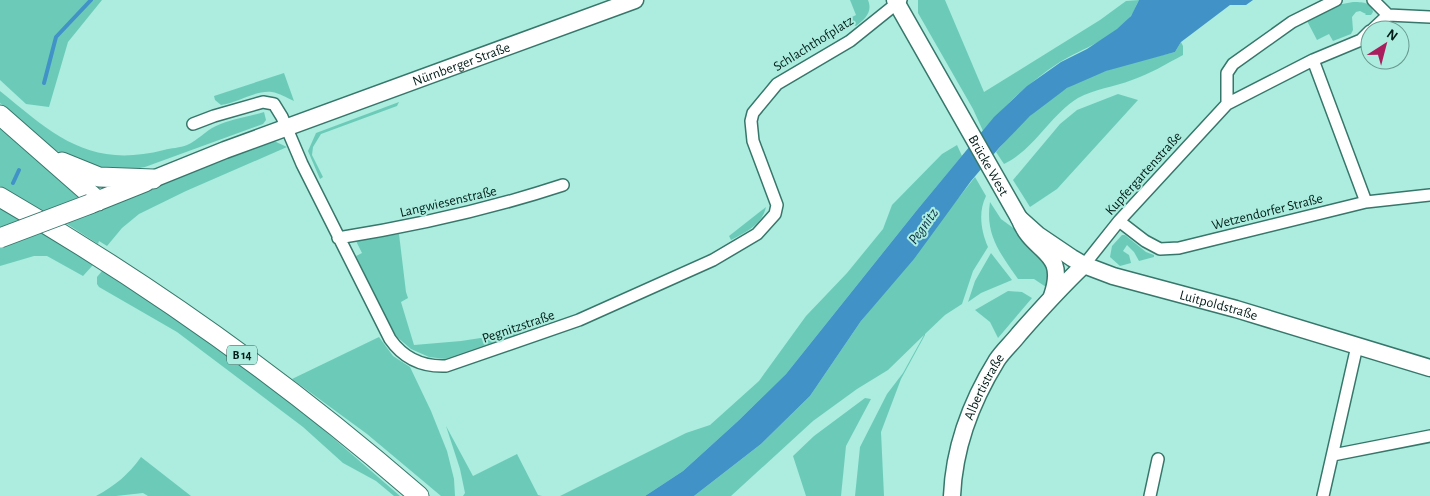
<svg xmlns="http://www.w3.org/2000/svg" width="1430" height="496" font-family="'Alegreya Sans',sans-serif">
<style>
.green{fill:#6ccbb8}
.water{fill:#4193c7}
.lines{fill:none;stroke-linecap:round;stroke-linejoin:round}
.stream{stroke:#4193c7;stroke-width:4}
.street-casing{stroke:#37776b;stroke-width:14}
.secondary-casing{stroke:#37776b;stroke-width:19}
.primary-casing{stroke:#37776b;stroke-width:21}
.street{stroke:#fff;stroke-width:11}
.secondary{stroke:#fff;stroke-width:16}
.primary{stroke:#fff;stroke-width:19}
.primary-bridge-casing{stroke:#37776b;stroke-width:21;stroke-linecap:butt}
.primary-bridge{stroke:#fff;stroke-width:19}
.labels{text-anchor:middle;stroke-width:4;stroke-linejoin:round;paint-order:stroke}
.shield{fill:#aceddf;stroke:#355b54;stroke-width:1}
.shield-label{font-size:12px;font-weight:bold;fill:#021d18}
.street-label{font-size:14px;fill:#021d18;stroke:#aceddf}
.water-label{font-size:15px;font-style:italic;fill:#0c3046;stroke:#aceddf}
</style>
<rect width="100%" height="100%" fill="#aceddf"/>
<path class="green" d="M0,0h102l-34,42 -19,65 -23,-3 -26,-24z
M850,0h18c5,12 -3,19 -12,26l-6,-3 -2,-4 8,-4z
M918,0h27l39,92 116,-72 26,-19 13,-1c-3,5 -5,12 -9,17 -17,22 -47,31 -70,45 -29,19 -55,42 -77,69l-10,-22 -55,-96z
M1353,2c8,0 19,0 20,10l-2,3h-6l1,-1 -6,-3 -4,1 -4,5 1,13 -2,4 -18,7 -4,-7 -12,6 -11,-21 31,-14z
M1181,42l2,4v9c-17,9 -33,19 -51,25 -18,7 -38,9 -54,18 -29,18 -43,51 -74,66l-8,-12c20,-24 44,-48 71,-64 33,-19 72,-27 108,-36z
M284,73l10,28c-7,-3 -15,-8 -22,-9 -17,-2 -35,11 -51,13l-6,-5 -1,-4z
M0,91c54,44 89,78 164,59 7,-2 16,-2 23,-5 10,-4 18,-14 29,-19 14,-7 32,-9 48,-14l2,8 -3,4 -118,43 -26,5 -44,-12 -24,-12 -51,-45z
M1118,94l20,6 -81,89 -27,18 -17,-27 47,-56 17,-14z
M399,102l-2,4 -76,28 -8,13 -1,8 11,22 -3,2 -12,-28 8,-18z
M0,123l85,72 -42,17 -43,-26z
M274,141l13,6 -101,44 -47,23 -17,14 -15,18 -8,-5 -1,3 -34,-22z
M957,145l5,11 -45,54 -131,164 -48,47 -55,50 -38,25h-85l126,-63 24,-8 49,-44 47,-65 41,-43 36,-44 9,-24 50,-51z
M975,177l11,19c-8,16 -5,35 2,51l-15,24 -11,33 -17,11 -20,19v1l-24,44 -20,53 3,64h-29l5,-49 27,-53 16,-21 21,-38 -36,35 -31,19 -44,32 -82,75h-37l67,-52 49,-48 51,-75z
M990,202l11,17 19,14 31,38 -5,16 -12,-8h-16c-18,-26 -33,-44 -28,-77z
M0,207l22,12 -22,8z
M766,207c-4,18 -20,25 -35,33l-2,-4z
M41,232l52,33 -10,11 -36,-20h-13l-34,10v-20z
M399,234l7,58 2,6 -7,4 13,43 47,-4 65,-10 -81,28 -16,-2 -18,-8 -14,-12 -8,-13 -33,-68 6,-3 -6,-12z
M1122,235h3l21,17 8,3v2l-15,4 -5,-9 -7,-7 -4,6 6,4 2,8 -11,3 -10,-9 2,-11z
M991,253l21,27 -31,13 -13,9 7,-21z
M102,271l102,66 91,68 105,91h-6l-18,-15 -33,-18 -40,-36 -126,-95 -78,-45 -2,-3v-7z
M1008,291l14,1 10,6 -34,40 -8,-16 -15,-12z
M379,337l14,19 17,11 21,44 16,40 7,28 1,17h-14l-74,-62 -75,-55z
M865,398l6,1 -25,47 -5,50h-35l-13,-40 21,-20z
M446,426l27,50 44,-22 21,41 4,1h-79l2,-3 -5,-24z
M141,457l50,39h-43l-5,-3 -27,3h-20c20,-11 32,-21 45,-39z"/>
<path class="water" d="M1139,0h114l-7,5h-16l-49,37 -6,10 -69,19 -39,17 -37,28 -31,32 -28,33 -57,78 -53,62 -51,75 -49,48 -67,52h-49l38,-25 55,-50 48,-47 131,-164 77,-93 33,-31 34,-24 26,-13 30,-20 14,-13z"/>
<g class="lines">
<path class="stream" d="M44,83l12,-46 35,-37
M13,183l6,-13"/>
<defs>
<path id="street" d="M1373,0l15,15
M1372,30l16,-15 42,2
M1313,60l53,142
M1227,104v-31l6,-9 59,-42 44,-22
M193,124l21,-8 49,-14 11,2 8,13 20,47 88,175c14,20 33,28 56,27l133,-46 134,-60 44,-26 18,-20 2,-9 -24,-64 -2,-20 2,-8 24,-29 73,-43 51,-41
M1119,221l26,20 15,8 19,-1 187,-46 64,-7
M338,238c76,-12 152,-29 225,-53
M1084,265l35,-44 108,-117 86,-44 48,-20 9,-9
M1333,455l97,-19
M1150,496l8,-37
M1323,496l34,-150"/>
<g id="secondary">
<path id="s1" d="M895,0l124,218c14,37 49,31 33,78"/>
<path id="s2" d="M153,179l72,-29 410,-150"/>
<path id="s3" d="M1019,218l19,17 34,23 12,7 29,11 123,33 194,59"/>
<path id="s4" d="M952,496c2,-49 19,-94 45,-136 6,-9 15,-17 22,-26 21,-24 42,-47 65,-69"/>
</g>
<path id="primary" d="M0,115l98,86
M62,162l37,15 54,2
M0,197c149,86 289,186 419,299
M90,204l55,-22"/>
</defs>
<use href="#street" class="street-casing"/>
<use href="#secondary" class="secondary-casing"/>
<use href="#primary" class="primary-casing"/>
<use href="#street" class="street"/>
<use href="#secondary" class="secondary"/>
<use href="#primary" class="primary"/>
<defs>
<path id="primary-bridge" d="M0,238l90,-34"/>
</defs>
<use href="#primary-bridge" class="primary-bridge-casing"/>
<use href="#primary-bridge" class="primary-bridge"/>
</g>
<g class="labels">
<rect class="shield" x="227" y="345.5" width="30" height="19" rx="4"/>
<g class="shield-label">
<text x="242" y="359">B 14</text>
</g>
<g class="street-label">
<text transform="translate(813 43) rotate(-32)" y="5">Schlachthofplatz</text>
<text dy="5" stroke="none"><textPath href="#s2" startOffset="329">Nürnberger Straße</textPath></text>
<text dy="5" stroke="none"><textPath href="#s1" startOffset="190">Brücke West</textPath></text>
<text transform="translate(1143 173) rotate(-48)" y="5">Kupfergartenstraße</text>
<text transform="translate(448 201) rotate(-13)" y="5">Langwiesenstraße</text>
<text transform="translate(1267 211) rotate(-14)" y="5">Wetzendorfer Straße</text>
<text dy="5" stroke="none"><textPath href="#s3" startOffset="221">Luitpoldstraße</textPath></text>
<text transform="translate(518 326) rotate(-19)" y="5">Pegnitzstraße</text>
<text dy="5" stroke="none"><textPath href="#s4" startOffset="115">Albertistraße</textPath></text>
</g>
<g class="water-label">
<text transform="translate(923 226) rotate(-54)" y="5">Pegnitz</text>
</g>
</g>
<g transform="translate(1385 45) rotate(36)"><circle r="24" fill="#aceddf" stroke="#689a8f"/>
<path d="M0-4L9 19L0 12L-9 19Z" fill="#aa1e5e"/>
<text y="-8" font-size="14" font-weight="bold" text-anchor="middle" fill="#021d18">N</text>
</g>
</svg>
